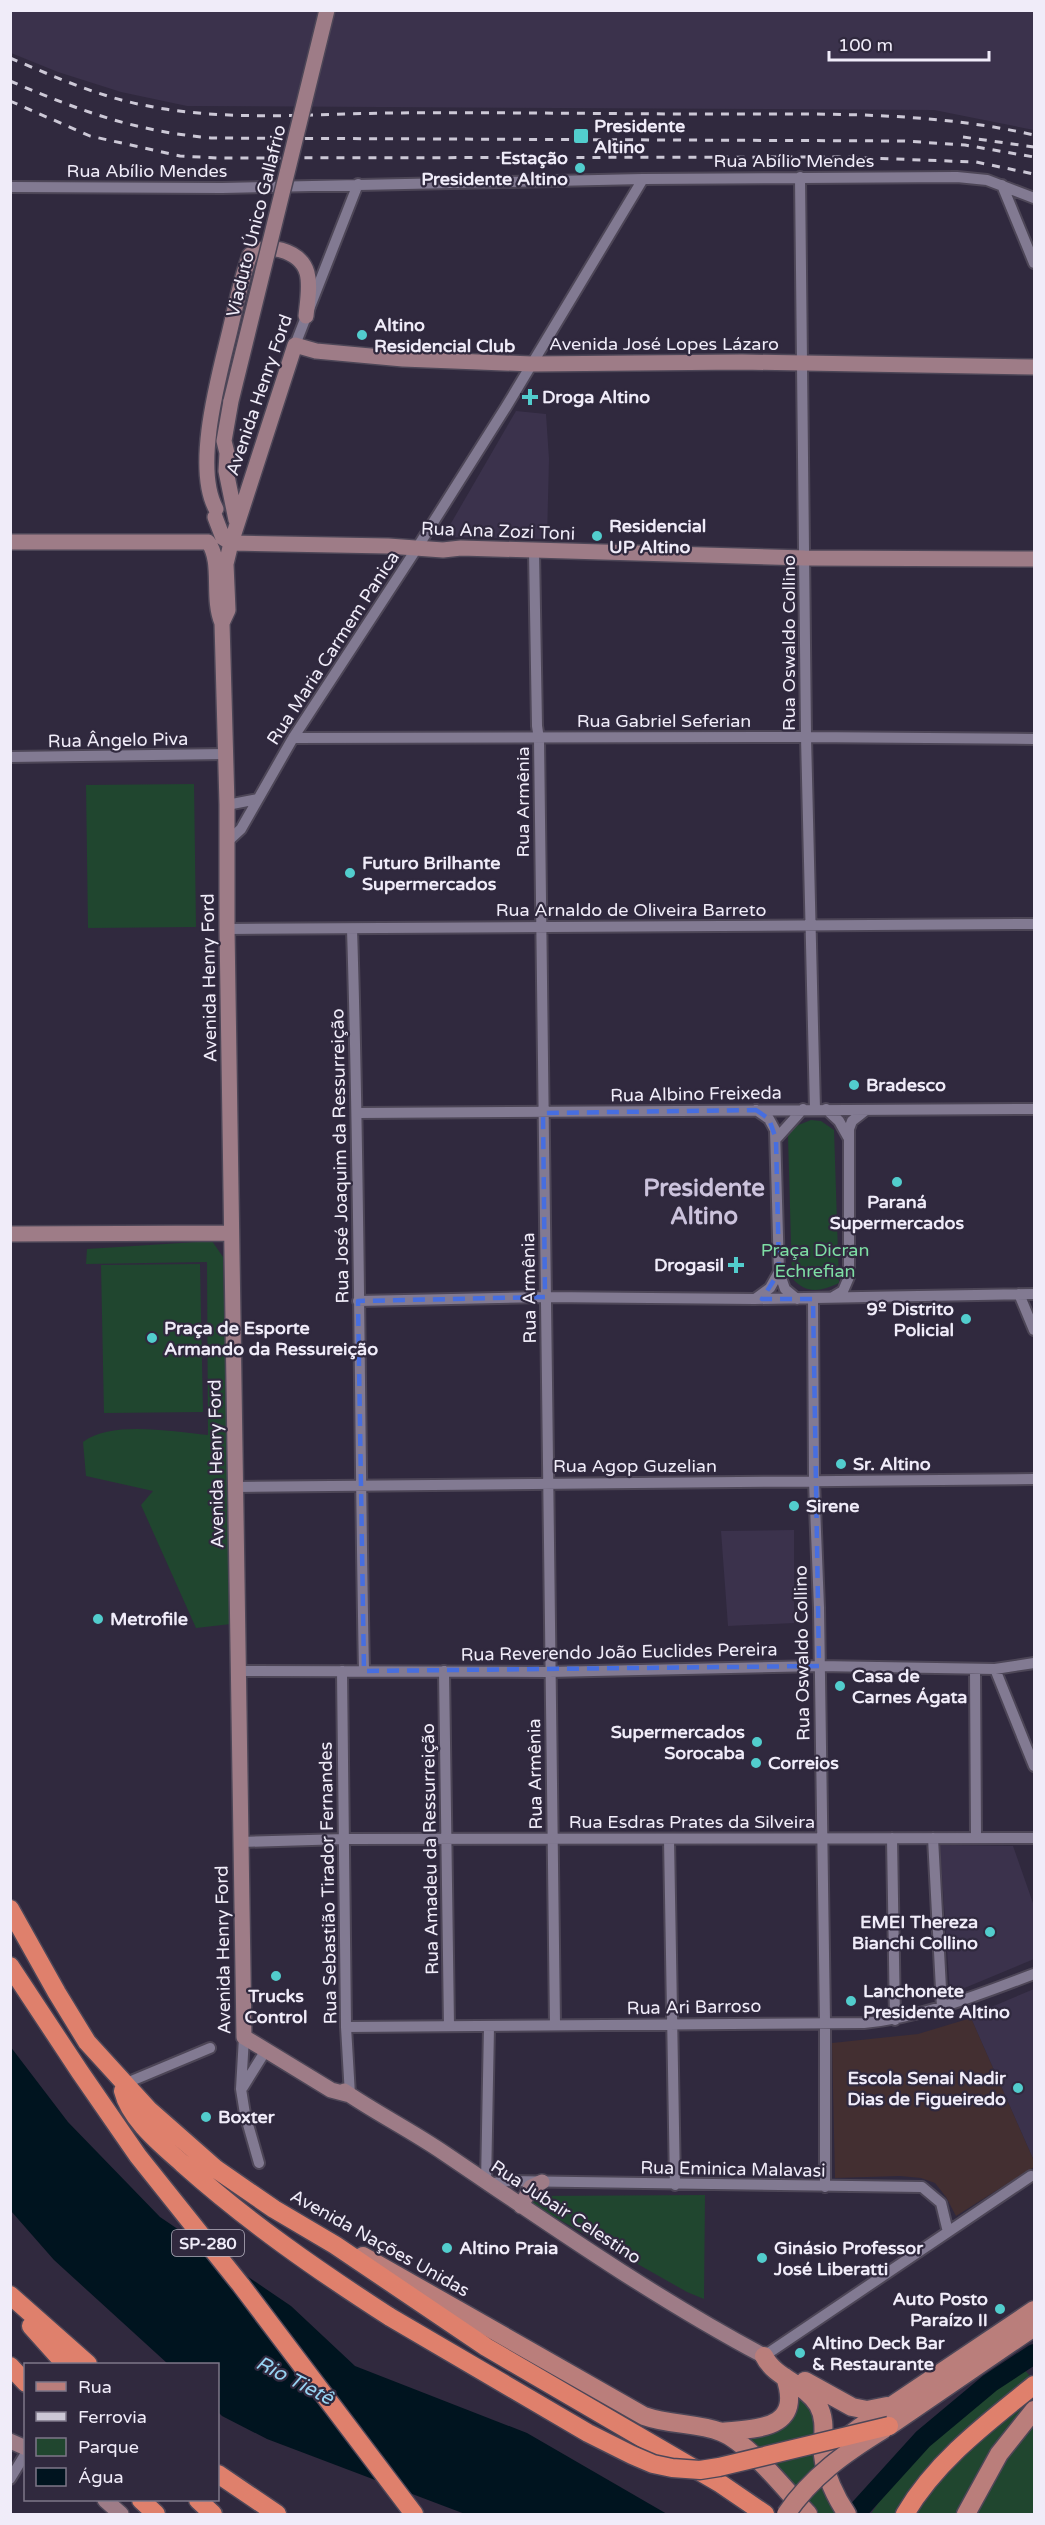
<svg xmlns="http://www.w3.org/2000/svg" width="1045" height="2525" font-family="'Varela Round',sans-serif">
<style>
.built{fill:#3b324c}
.medical{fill:#432f31}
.green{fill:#20462f}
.water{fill:#00141f}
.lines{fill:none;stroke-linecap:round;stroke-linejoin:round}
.river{stroke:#00141f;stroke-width:20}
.street-casing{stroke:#4d4657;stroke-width:14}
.secondary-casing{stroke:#4d4657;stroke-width:18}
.primary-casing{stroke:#4d4657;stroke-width:21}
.highway-casing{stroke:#4d4657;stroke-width:21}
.street{stroke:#827a92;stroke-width:10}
.secondary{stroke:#9e7c87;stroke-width:15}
.primary{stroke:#ba7e7b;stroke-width:18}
.highway{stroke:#df806c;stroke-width:18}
.rail{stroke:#ccc8d6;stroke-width:3;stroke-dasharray:8 8;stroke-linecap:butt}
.secondary-bridge-casing{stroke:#4d4657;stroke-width:18;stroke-linecap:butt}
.primary-bridge-casing{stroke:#4d4657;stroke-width:21;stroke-linecap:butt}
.highway-bridge-casing{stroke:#4d4657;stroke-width:21;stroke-linecap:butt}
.secondary-bridge{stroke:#9e7c87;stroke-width:15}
.primary-bridge{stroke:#ba7e7b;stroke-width:18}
.highway-bridge{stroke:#df806c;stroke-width:18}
.marked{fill:none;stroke:#476edf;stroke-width:4.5;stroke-dasharray:12 8;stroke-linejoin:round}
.poi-dot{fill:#52cdcd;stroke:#30293e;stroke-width:2}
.labels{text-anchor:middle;stroke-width:4.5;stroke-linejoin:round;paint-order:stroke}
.shield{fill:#30293e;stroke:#b6b2c1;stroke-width:1.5}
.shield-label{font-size:16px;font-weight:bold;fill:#f0ecf9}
.poi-label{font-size:18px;font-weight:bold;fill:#f0ecf9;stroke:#30293e;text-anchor:start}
.street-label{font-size:18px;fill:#f0ecf9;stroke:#30293e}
.park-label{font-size:18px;fill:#7edea4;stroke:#30293e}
.water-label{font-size:20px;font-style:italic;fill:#98d4f3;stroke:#30293e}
.district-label{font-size:24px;font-weight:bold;fill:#cbc2dc;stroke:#30293e}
</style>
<rect width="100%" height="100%" fill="#30293e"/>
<path class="built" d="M10,11h1024v119l-100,-20 -747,-4 -66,-14 -63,-20 -47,-19z
M516,411l30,3 3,45 -2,80 -104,-2z
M794,1530v93l-66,3 -7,-95z
M940,1845l73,1 21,60v53l-84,35z
M1034,1989v172l-64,-145z"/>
<path class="medical" d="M971,2018l63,143v6l-78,49 -10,-19 -11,-14 -14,-5 -21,-2 -65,2 -3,-135 86,-9z"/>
<path class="green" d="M194,784l2,143 -108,1 -2,-143z
M811,1120l10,1 13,9 5,153c-19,9 -33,11 -47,-5l-4,-142 8,-10z
M212,1241l11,16 8,367 -35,4 -55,-123 12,-14 -67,-15 -3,-34c29,-22 90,-10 125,-7l-1,-173 -121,2 1,-15z
M200,1264l3,148 -99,1 -3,-148z
M705,2195l-1,104 -17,-7 -159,-90 8,-6z
M1023,2368l11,13v133h-163l29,-44 62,-59z
M790,2390l27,13 6,52 24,59h-39l-75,-75 40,-14z"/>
<path class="water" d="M10,2046l58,76 92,95 131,89 64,60 172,67 140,81h-202l-198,-75 -45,-23 -4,-4v-48h-50l-114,-104 -43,-49z"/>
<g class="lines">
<path class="river" d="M855,2514l68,-75 67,-56 44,-29"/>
<defs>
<path id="street" d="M800,177l6,560 9,372
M1002,185l32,78
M10,187l212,1 421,-9 314,-2 30,3 47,18
M295,345l63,-161
M534,551l3,175 2,13 16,1286
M293,738l513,-1 228,2
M10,757l215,-3
M227,805l31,-6
M227,842l14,-13 52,-91 124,-190 89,-141 137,-228
M227,929l807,-5
M352,929c8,247 7,494 12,742
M826,1109l13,12 9,16
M756,1110l13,9 6,11 4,142 6,17 12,10
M358,1113l676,-4
M776,1139l27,-30
M1019,1294l15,36
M833,1297l10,-6 6,-14v-148l3,-8 14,-11
M755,1299l15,-11 9,-16
M813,1299l1,182 5,127 6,414v165
M358,1301l187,-4 210,2 279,-5
M235,1487l799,-8
M975,1669l1,169
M995,1669l39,97
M239,1671l310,1 270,-6 176,3 39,-6
M342,1671l4,356 4,68
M444,1671l5,355
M892,1838l3,182
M933,1838l9,170
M669,1839l6,346
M241,1842l104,-3 689,-1
M346,2027l518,-4c60,-6 114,-28 170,-49
M244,2037l-3,52 4,25 14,49
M124,2084l86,-36
M243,2087l23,-37
M486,2183l3,-156
M489,2186l5,-3 14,-2 414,6 19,16 7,29
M764,2356l267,-180
M10,2479l16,-26"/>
<path id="secondary" d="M231,401l-7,40 3,12 -1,18 10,49
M216,509c-23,-42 3,-133 14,-179 6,-25 11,-51 20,-75 10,-7 19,-8 31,-5 35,10 28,37 25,66
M215,517l8,21 8,5 157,3 55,4 18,-2 344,10 229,1
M10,542h198
M208,542c15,20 3,55 14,81l6,-13 -2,-46 5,-21 64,-198 21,6 87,8 129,5 210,-2 292,5
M222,623l5,182v124l17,1108 87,53 19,5
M10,1234l221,-1
M344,2091c32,22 68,40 100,62 105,71 209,144 320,203
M521,2206l10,-19 11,-5
M10,2441l16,7
M105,2500l16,14"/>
<path id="primary" d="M363,2256l281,160c25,9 54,7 77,16 28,11 66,60 87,82
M764,2356c11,23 41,27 54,49 9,16 4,32 5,50 2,20 13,43 24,59
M805,2381l47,26 15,3 20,-4
M889,2426l145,-99
M721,2432c37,-4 82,-2 64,-55
M823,2455l37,-28 174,-117
M966,2514l33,-60 35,-44"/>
<path id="highway" d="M10,1909l47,84 30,49 62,68 67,59 58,40 61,36 151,102 235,137 44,30
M10,1966l70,106 58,84 103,129 173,229
M123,2091c7,29 39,54 60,73 65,58 134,106 207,153
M10,2295l78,69
M31,2326l34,38
M10,2366l16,17
M218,2474l59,40
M141,2500l15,14
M198,2500l15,14
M905,2514c31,-53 82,-91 129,-129"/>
</defs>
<use href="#street" class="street-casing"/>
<use href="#secondary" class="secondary-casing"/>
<use href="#primary" class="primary-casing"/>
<use href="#highway" class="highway-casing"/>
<use href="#street" class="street"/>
<use href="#secondary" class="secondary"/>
<use href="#primary" class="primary"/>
<use href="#highway" class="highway"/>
<path class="rail" d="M10,58c43,18 87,38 133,47 81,17 166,9 248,8 108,-1 215,1 323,1 107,0 215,-3 320,21
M10,81c71,30 123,50 201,57l693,3 61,4 69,12
M10,101l80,35 90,20 37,2 623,-1 136,5 58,12
M963,137l71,10"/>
<defs>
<path id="secondary-bridge" d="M231,401l96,-391"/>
<path id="primary-bridge" d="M786,2514c26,-38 59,-61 98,-85"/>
<path id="highway-bridge" d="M390,2317l198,116 44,22 21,9 19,4 28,2 19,-3 170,-41"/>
</defs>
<use href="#secondary-bridge" class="secondary-bridge-casing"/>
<use href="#primary-bridge" class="primary-bridge-casing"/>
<use href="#highway-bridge" class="highway-bridge-casing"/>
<use href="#secondary-bridge" class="secondary-bridge"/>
<use href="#primary-bridge" class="primary-bridge"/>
<use href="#highway-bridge" class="highway-bridge"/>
</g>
<path class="marked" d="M756,1110l13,9 7,20 3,133 -17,27h51l6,367 -455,5 -6,-370 187,-4 -2,-184z"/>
<g class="poi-dot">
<rect x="573" y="128" width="16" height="16" rx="3"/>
<circle cx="580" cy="168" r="6"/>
<circle cx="362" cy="335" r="6"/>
<path d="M527 388h6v6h6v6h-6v6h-6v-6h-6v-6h6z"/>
<circle cx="597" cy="536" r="6"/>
<circle cx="350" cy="873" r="6"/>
<circle cx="854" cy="1085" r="6"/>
<circle cx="897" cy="1182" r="6"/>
<path d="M733 1256h6v6h6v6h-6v6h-6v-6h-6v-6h6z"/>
<circle cx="966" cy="1319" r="6"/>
<circle cx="152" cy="1338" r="6"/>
<circle cx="841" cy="1464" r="6"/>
<circle cx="794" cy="1506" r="6"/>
<circle cx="98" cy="1619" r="6"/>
<circle cx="840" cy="1686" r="6"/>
<circle cx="757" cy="1742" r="6"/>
<circle cx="756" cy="1763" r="6"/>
<circle cx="990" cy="1932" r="6"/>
<circle cx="276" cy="1976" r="6"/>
<circle cx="851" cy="2001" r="6"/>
<circle cx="1018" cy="2088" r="6"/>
<circle cx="206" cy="2117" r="6"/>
<circle cx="447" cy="2248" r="6"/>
<circle cx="762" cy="2258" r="6"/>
<circle cx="1000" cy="2309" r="6"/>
<circle cx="800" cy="2353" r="6"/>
</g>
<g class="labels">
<rect class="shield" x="172" y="2230" width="72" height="26" rx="4.5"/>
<g class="shield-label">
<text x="208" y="2249">SP-280</text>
</g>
<g class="poi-label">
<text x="594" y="132">Presidente<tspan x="594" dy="21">Altino</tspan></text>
<text x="568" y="164" text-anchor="end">Estação<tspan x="568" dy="21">Presidente Altino</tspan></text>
<text x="374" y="331">Altino<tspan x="374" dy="21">Residencial Club</tspan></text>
<text x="542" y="403">Droga Altino</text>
<text x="609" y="532">Residencial<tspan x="609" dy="21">UP Altino</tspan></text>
<text x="362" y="869">Futuro Brilhante<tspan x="362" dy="21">Supermercados</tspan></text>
<text x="866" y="1091">Bradesco</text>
<text x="897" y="1208" text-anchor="middle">Paraná<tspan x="897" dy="21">Supermercados</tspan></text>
<text x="724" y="1271" text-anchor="end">Drogasil</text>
<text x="954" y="1315" text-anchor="end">9º Distrito<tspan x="954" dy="21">Policial</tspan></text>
<text x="164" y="1334">Praça de Esporte<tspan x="164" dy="21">Armando da Ressureição</tspan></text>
<text x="853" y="1470">Sr. Altino</text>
<text x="806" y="1512">Sirene</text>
<text x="110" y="1625">Metrofile</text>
<text x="852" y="1682">Casa de<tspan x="852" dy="21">Carnes Ágata</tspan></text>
<text x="745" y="1738" text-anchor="end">Supermercados<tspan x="745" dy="21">Sorocaba</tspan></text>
<text x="768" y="1769">Correios</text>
<text x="978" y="1928" text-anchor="end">EMEI Thereza<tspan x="978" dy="21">Bianchi Collino</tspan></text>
<text x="863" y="1997">Lanchonete<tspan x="863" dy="21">Presidente Altino</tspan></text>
<text x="276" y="2002" text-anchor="middle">Trucks<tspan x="276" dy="21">Control</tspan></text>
<text x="1006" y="2084" text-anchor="end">Escola Senai Nadir<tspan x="1006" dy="21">Dias de Figueiredo</tspan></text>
<text x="218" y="2123">Boxter</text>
<text x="459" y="2254">Altino Praia</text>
<text x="774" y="2254">Ginásio Professor<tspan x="774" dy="21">José Liberatti</tspan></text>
<text x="988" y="2305" text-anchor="end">Auto Posto<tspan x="988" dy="21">Paraízo II</tspan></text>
<text x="812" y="2349">Altino Deck Bar<tspan x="812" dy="21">&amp; Restaurante</tspan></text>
</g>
<g class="street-label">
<text x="794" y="167">Rua Abílio Mendes</text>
<text x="147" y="177">Rua Abílio Mendes</text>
<text transform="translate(256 221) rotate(-76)" y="6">Viaduto Único Gallafrio</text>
<text x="664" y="350">Avenida José Lopes Lázaro</text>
<text transform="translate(259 395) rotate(-71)" y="6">Avenida Henry Ford</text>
<text transform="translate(498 531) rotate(2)" y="6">Rua Ana Zozi Toni</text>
<text transform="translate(789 643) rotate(-90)" y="6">Rua Oswaldo Collino</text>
<text transform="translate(333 648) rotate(-57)" y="6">Rua Maria Carmem Panica</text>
<text x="664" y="727">Rua Gabriel Seferian</text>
<text transform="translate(118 740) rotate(-1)" y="6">Rua Ângelo Piva</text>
<text transform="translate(523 802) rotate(-90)" y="6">Rua Armênia</text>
<text x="631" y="916">Rua Arnaldo de Oliveira Barreto</text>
<text transform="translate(209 978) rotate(-91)" y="6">Avenida Henry Ford</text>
<text transform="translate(696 1094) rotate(-1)" y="6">Rua Albino Freixeda</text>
<text transform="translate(340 1156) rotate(-91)" y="6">Rua José Joaquim da Ressurreição</text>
<text transform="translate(529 1288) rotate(-91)" y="6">Rua Armênia</text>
<text transform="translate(216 1464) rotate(-91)" y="6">Avenida Henry Ford</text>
<text x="635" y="1472">Rua Agop Guzelian</text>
<text transform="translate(619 1652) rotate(-1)" y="6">Rua Reverendo João Euclides Pereira</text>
<text transform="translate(802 1653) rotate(-91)" y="6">Rua Oswaldo Collino</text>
<text transform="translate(535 1774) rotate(-91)" y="6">Rua Armênia</text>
<text x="692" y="1828">Rua Esdras Prates da Silveira</text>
<text transform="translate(430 1849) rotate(-91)" y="6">Rua Amadeu da Ressurreição</text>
<text transform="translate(328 1883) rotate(-91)" y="6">Rua Sebastião Tirador Fernandes</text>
<text transform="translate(223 1950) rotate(-91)" y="6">Avenida Henry Ford</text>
<text transform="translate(694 2007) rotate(-1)" y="6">Rua Ari Barroso</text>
<text transform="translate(733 2169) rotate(1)" y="6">Rua Eminica Malavasi</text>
<text transform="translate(566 2212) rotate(33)" y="6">Rua Jubair Celestino</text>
<text transform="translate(380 2243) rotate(29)" y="6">Avenida Nações Unidas</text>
</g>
<g class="park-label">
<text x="815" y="1256">Praça Dicran<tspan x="815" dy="21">Echrefian</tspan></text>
</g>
<g class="water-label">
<text transform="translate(295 2380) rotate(27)" y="7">Rio Tietê</text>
</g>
<g class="district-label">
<text x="704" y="1196">Presidente<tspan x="704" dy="28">Altino</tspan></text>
</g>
</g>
<rect width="1045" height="2525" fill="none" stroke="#f0ecf9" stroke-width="24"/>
<rect x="24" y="2363" width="195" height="138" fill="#30293e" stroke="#7d7789" stroke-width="1.5"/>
<rect x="36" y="2382" width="30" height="9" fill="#ba7e7b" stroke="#7d7789" stroke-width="1.5"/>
<text x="78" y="2393" font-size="18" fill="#f0ecf9">Rua</text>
<rect x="36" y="2412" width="30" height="9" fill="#ccc8d6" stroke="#7d7789" stroke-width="1.5"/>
<text x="78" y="2423" font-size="18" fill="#f0ecf9">Ferrovia</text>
<rect x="36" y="2438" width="30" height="18" fill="#20462f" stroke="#7d7789" stroke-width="1.5"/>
<text x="78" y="2453" font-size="18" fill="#f0ecf9">Parque</text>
<rect x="36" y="2468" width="30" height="18" fill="#00141f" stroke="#7d7789" stroke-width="1.5"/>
<text x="78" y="2483" font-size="18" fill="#f0ecf9">Água</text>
<path d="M829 51v9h160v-9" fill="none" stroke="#f0ecf9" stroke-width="3"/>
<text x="838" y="51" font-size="18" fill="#f0ecf9" stroke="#30293e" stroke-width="4.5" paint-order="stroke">100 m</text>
</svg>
